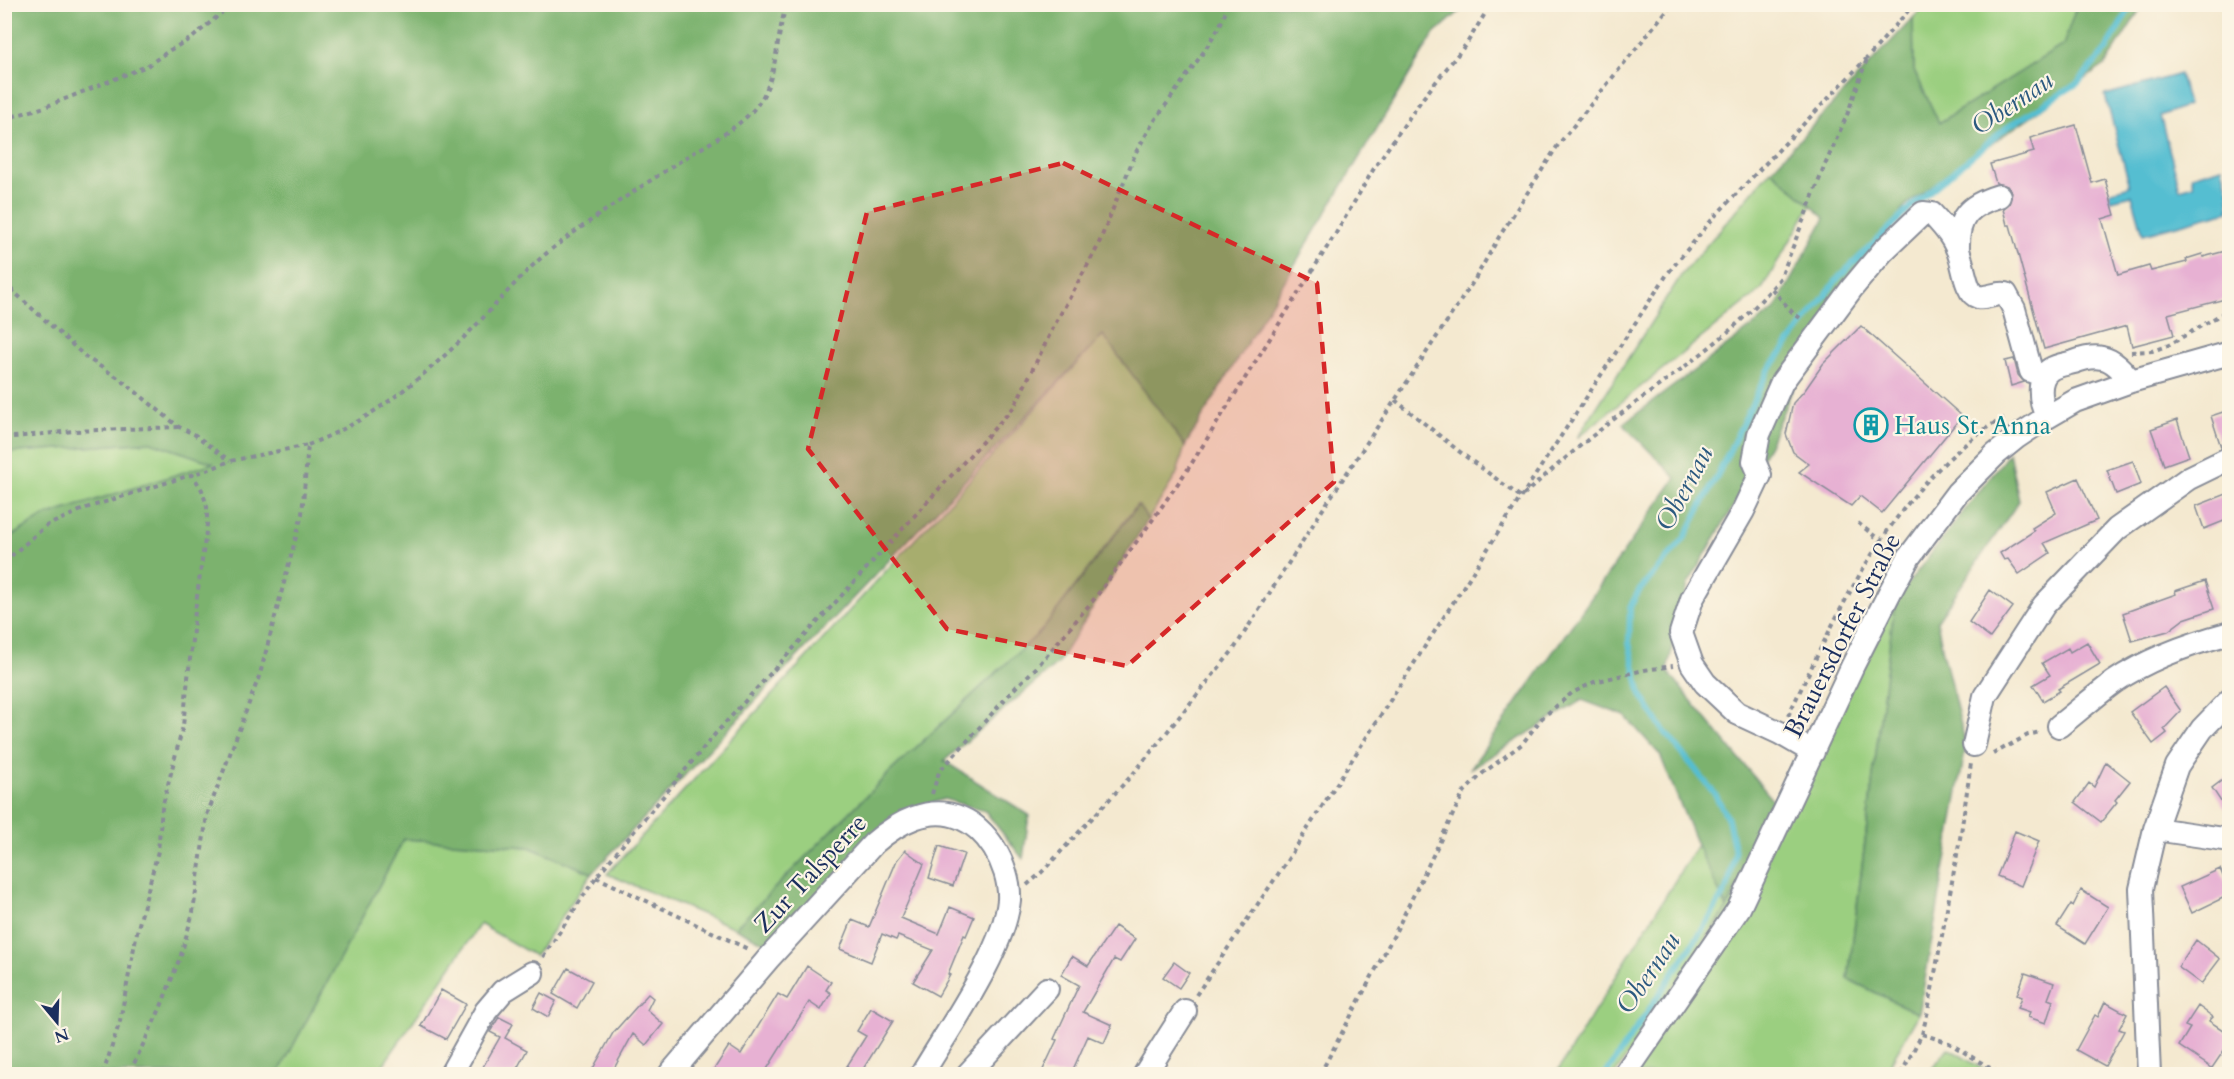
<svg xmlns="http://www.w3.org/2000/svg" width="2234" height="1079" font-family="Cardo,serif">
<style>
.green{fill:#9bcf80;stroke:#5b7f6f;stroke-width:1.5}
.forest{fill:#7cb26e;stroke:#4c7066;stroke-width:1.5}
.water{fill:#55bed1;stroke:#387698;stroke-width:1.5}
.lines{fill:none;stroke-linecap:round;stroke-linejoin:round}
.stream{stroke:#55bed1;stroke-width:6}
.building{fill:#e7b1d3}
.minor-casing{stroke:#888c97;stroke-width:26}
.path{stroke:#888c97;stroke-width:4;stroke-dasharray:4.5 4.5;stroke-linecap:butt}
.minor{stroke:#fff;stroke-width:22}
.marked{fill:#d62828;fill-opacity:0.2;stroke:#d62828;stroke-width:4.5;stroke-dasharray:12 8;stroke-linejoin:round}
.labels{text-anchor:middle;stroke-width:4.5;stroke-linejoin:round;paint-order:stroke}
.culture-label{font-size:26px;fill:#0d838f;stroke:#fcf5e5;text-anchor:start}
.street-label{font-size:26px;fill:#1b2f5e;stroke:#fcf5e5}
.water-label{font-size:27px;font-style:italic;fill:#2c5a80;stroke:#fcf5e5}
</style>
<rect width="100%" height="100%" fill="#fcf5e5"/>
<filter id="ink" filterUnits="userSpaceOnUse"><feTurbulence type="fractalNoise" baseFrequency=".0167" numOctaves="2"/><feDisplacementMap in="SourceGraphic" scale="12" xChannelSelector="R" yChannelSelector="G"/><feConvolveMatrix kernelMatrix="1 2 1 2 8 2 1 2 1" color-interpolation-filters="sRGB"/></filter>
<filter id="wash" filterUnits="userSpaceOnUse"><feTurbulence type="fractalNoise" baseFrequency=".008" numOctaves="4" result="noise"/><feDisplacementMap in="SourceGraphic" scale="24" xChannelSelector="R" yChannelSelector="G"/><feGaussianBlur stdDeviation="1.35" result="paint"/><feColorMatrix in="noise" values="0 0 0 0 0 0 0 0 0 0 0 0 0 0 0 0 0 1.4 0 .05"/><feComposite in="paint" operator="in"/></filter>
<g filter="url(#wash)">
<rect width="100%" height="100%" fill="#f4e9d0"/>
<path class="green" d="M1926,5h151l-13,40 -125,78 -25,-53 -1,-52z
M1771,170l40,35 -49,84 -185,149 105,-164z
M1104,334l81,112 -8,28 -29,46 -11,-15 -96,126 -150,140 -156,157 -128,-54z
M151,442l63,21 -169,53 -40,24v-87z
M1895,600l-47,379 71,35 -35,60h-247z
M404,839l125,8 63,26 -57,83 -55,-32 -103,150h-99z
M1697,845l30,63 -112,166h-59z
M1948,1048l43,26h-63z"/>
<path class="forest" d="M786,5l6,5 5,-6 670,1 -33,29 -249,412 -82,-111 -511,538 -63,-26 -125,-8 -126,235h-273v-534l40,-24 168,-53 -62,-21 -146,11v-448z
M2077,5h66l-38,60 -133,92 -67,49 -109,175 -27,64 -81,139 -21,87 110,134 -50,103 -30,-63 -37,-90 -35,-39 -43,-16 -112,69 206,-291 -53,-54 151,-114 51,-92 -54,-48 142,-152 1,52 25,53 124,-78z
M2009,453l10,48 -82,120 6,31 23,93 -47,269 -71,-35 47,-379z
M1138,505l10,15 -90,143 -114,98 85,54 -6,44 -38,-48 -41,-12 -33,11 -142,135 -34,-17 156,-157 150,-140z"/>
<path class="water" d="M2180,74l8,31 -28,11 20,73 14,-4 -2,-9 30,-9 7,27v17l-86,23 -11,-39 -21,5 -2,-8 21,-6 -25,-91z"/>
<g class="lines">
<path class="stream" d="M1606,1074l102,-153 20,-35 7,-33 -7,-34 -13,-25 -54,-67 -20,-32 -12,-52 1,-36 9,-16 45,-52 36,-69 48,-99 71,-94 73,-71 94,-78 72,-45 28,-33 26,-46"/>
</g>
<g id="blocks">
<path class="building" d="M2076,125l16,58 13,-4 10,36 -13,4 16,56 31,-9 2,5 36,-9 -1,-3 16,-5 1,3 26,-7v48l-61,16 6,21 -42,11 -5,-20 -83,23 -34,-124h-3l-4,-16 6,-5 3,-12 -5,-6 -11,-3 -6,-19 44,-12 -4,-14z
M1861,326l101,90 -80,97 -22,-17 -9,10 -52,-34 10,-8 -16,-12 -7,-18 7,-31 12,-13 18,-26z
M2014,359l4,16 6,7 -13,4 -6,-25z
M2229,410v35l-8,2 -10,-31z
M2177,420l12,36 -25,9 -13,-36z
M2133,461l8,23 -25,10 -9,-24z
M2078,478l19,42 -53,23 6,10 -31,21 -11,-15 -4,1 -4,-7 34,-22 -2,-3 24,-15 -9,-21z
M2229,493v26l-25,10 -8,-23z
M2205,581l9,28 -30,10 -16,12 -36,10 -9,-28 53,-19 -1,-3z
M1990,590l23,17 -23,31 -21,-16z
M2087,642l13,22 -42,25 2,2 -17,10 -10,-16 17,-10 -8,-12 26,-15 2,4z
M2164,687l17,24 -17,18 3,4 -14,11 -23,-32z
M2106,762l24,19 -15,19 2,2 -16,20 -26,-20 14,-19 5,4z
M2229,775v39l-17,-26z
M2015,831l24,10 -18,45 -24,-10z
M939,846l25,8 -11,32 -24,-8z
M905,850l19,14 -23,54 38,16 11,-27 24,10 -8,19 -2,-1 -16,39 2,1 -12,21 -25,-14 20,-32 -35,-14 -2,4 -14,-6 -11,28 -31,-13 12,-29 17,7 28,-67z
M2220,869l9,21v5l-37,18 -12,-26z
M2081,890l27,17 -23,37 -28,-18 14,-22 2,2z
M1115,926l20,13 -15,23 -6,-3 -31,53 29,13 -8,18 -16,-7 -17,38h-30l16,-34 -3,-1 25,-54 -18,-10 11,-19 16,10z
M2196,940l24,19 -19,25 -23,-17z
M1174,962l15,11 -10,15 -16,-11z
M807,966l24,16 -5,8 5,3 -10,17 -12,-8 -45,72h-53l18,-28 12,8 37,-60 9,5z
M568,968l24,13 -15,27 -24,-14z
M2025,973l29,10 -6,16 5,2 -7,22 -18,-6 2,-5 -12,-4 4,-11 -5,-2z
M441,990l25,14 -20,35 -25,-13z
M541,993l15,8 -8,16 -15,-9z
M648,994l5,4 -6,12 16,14 -17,21 -13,-11 -22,40h-21l23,-41z
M2105,1002l22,12 -8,15 5,2 -19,35 -29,-16 19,-35 3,2z
M2198,1006l15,11 -4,4 20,13v9l-17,25 -33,-22 11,-18 -5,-2z
M871,1008l22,13 -33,53h-18l24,-38 -9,-5z
M499,1017l14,7 -8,14 22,12 -13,24h-35l21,-37 -10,-5z"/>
</g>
</g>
<g filter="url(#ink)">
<use href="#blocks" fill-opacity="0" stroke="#888c97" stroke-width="1.5"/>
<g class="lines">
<defs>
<path id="minor" d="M1958,249c-1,-32 11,-44 41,-53
M2047,416c-7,-13 -11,-38 4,-47 6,-4 16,-5 23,-7 8,-3 19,-6 28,-4 12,2 22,14 29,23
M2059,726c18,-14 36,-30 55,-44 35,-24 75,-38 116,-49
M1974,745l11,-49 59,-91 73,-76 72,-51 41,-20
M1813,752l-33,-19 -43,-20 -32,-30 -13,-19 -11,-31 11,-34 51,-88 17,-36 -6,-14 5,-27 23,-52 70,-94 31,-37 40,-38 9,1c13,14 24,26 29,46 3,10 6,34 17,37 9,2 19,-5 28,-3l8,15 17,62 13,5
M2155,829l75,11
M451,1074l35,-63 17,-20 29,-18
M670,1074l98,-115 106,-116c23,-20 56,-39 87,-25 14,6 24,16 33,30 9,14 16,34 15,52 -4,49 -61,130 -87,174
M968,1074l79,-85
M1145,1074l40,-63
M1625,1074l114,-166 114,-243 37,-73 19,-35 48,-64 39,-39 21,-17 27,-18 31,-18 56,-20 99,-28
M2149,1074l-8,-185 14,-60 22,-63 25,-37 28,-29"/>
</defs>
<use href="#minor" class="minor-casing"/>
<path class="path" d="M4,119l41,-12 102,-41 23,-16 22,-12 40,-34
M4,283l83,75 33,21 59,48 15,7 36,27
M1772,289l21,24 10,7
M2131,352l21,-1 17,-6 61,-36
M1395,400l70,56 56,41c29,-26 58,-51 88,-74 59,-46 126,-87 172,-146l44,-112 22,-50 21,-59
M4,438l69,-7 105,-4
M308,445c14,-6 28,-12 41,-19 44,-23 97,-69 131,-105 26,-27 50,-57 81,-79 40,-30 83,-57 124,-84 24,-15 56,-31 73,-54 21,-29 17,-67 29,-100
M1858,523l23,18
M4,562l42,-36 40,-18 127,-40 17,-7 78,-16 -6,69 -42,160 -53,141 -14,97 -12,43 -21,54 -31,65
M1788,716c46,-95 91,-198 173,-268 13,-11 29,-25 46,-30
M1993,754l35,-19 12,-3
M932,794l7,-22 77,-85 21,-20 58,-69 56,-76 39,-56 146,-233 40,-68 47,-67 44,-55 24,-39
M596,877l154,73
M1027,885l14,-12 92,-99 101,-125 87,-137 154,-233 24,-42 59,-92 114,-141
M543,957l53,-80 120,-144 298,-326 40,-81 43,-78 39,-96 17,-29 52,-73 15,-25 9,-21
M1196,995l89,-131 236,-367 147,-224 47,-57 154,-160 45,-52
M1922,1034l27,9 51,31
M103,1074l17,-53 17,-89 21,-81 4,-43 21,-82 12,-115 12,-87v-17l-5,-17 -10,-16
M1320,1074l74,-139 70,-143 19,-19 39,-29 20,-26 30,-25 22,-11 50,-12 29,-4
M1901,1074l21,-40 6,-23 33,-178 10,-70"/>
<use href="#minor" class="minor"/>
</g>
</g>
<path class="marked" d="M1063,163l254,120 17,199 -207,184 -180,-37 -139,-180 59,-237z"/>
<defs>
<symbol id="building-ring" viewBox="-11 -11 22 22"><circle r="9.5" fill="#fcf5e5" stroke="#0f9aa8" stroke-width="1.5"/><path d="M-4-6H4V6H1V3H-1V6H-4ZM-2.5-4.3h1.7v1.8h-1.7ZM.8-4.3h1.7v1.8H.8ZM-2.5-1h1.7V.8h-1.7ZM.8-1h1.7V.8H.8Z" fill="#0f9aa8"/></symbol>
</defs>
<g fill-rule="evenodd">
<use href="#building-ring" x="1852" y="406" width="38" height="38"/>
</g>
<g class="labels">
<g class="culture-label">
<text x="1894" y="434">Haus St. Anna</text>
</g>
<g class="street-label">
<text transform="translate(1842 635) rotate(-63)" y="9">Brauersdorfer Straße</text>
<text transform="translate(810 873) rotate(-47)" y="9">Zur Talsperre</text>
</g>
<g class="water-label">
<text transform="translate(2012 103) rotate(-34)" y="9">Obernau</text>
<text transform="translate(1684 488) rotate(-62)" y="9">Obernau</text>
<text transform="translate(1648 973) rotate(-56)" y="9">Obernau</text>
</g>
</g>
<rect width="2234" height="1079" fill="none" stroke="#fcf5e5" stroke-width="24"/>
<g transform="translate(57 1022) rotate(161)" stroke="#fcf5e5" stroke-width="4.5" paint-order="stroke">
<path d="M0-4.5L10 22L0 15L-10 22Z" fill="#1b2f5e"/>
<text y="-9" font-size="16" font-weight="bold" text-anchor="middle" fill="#1b2f5e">N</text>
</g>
</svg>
